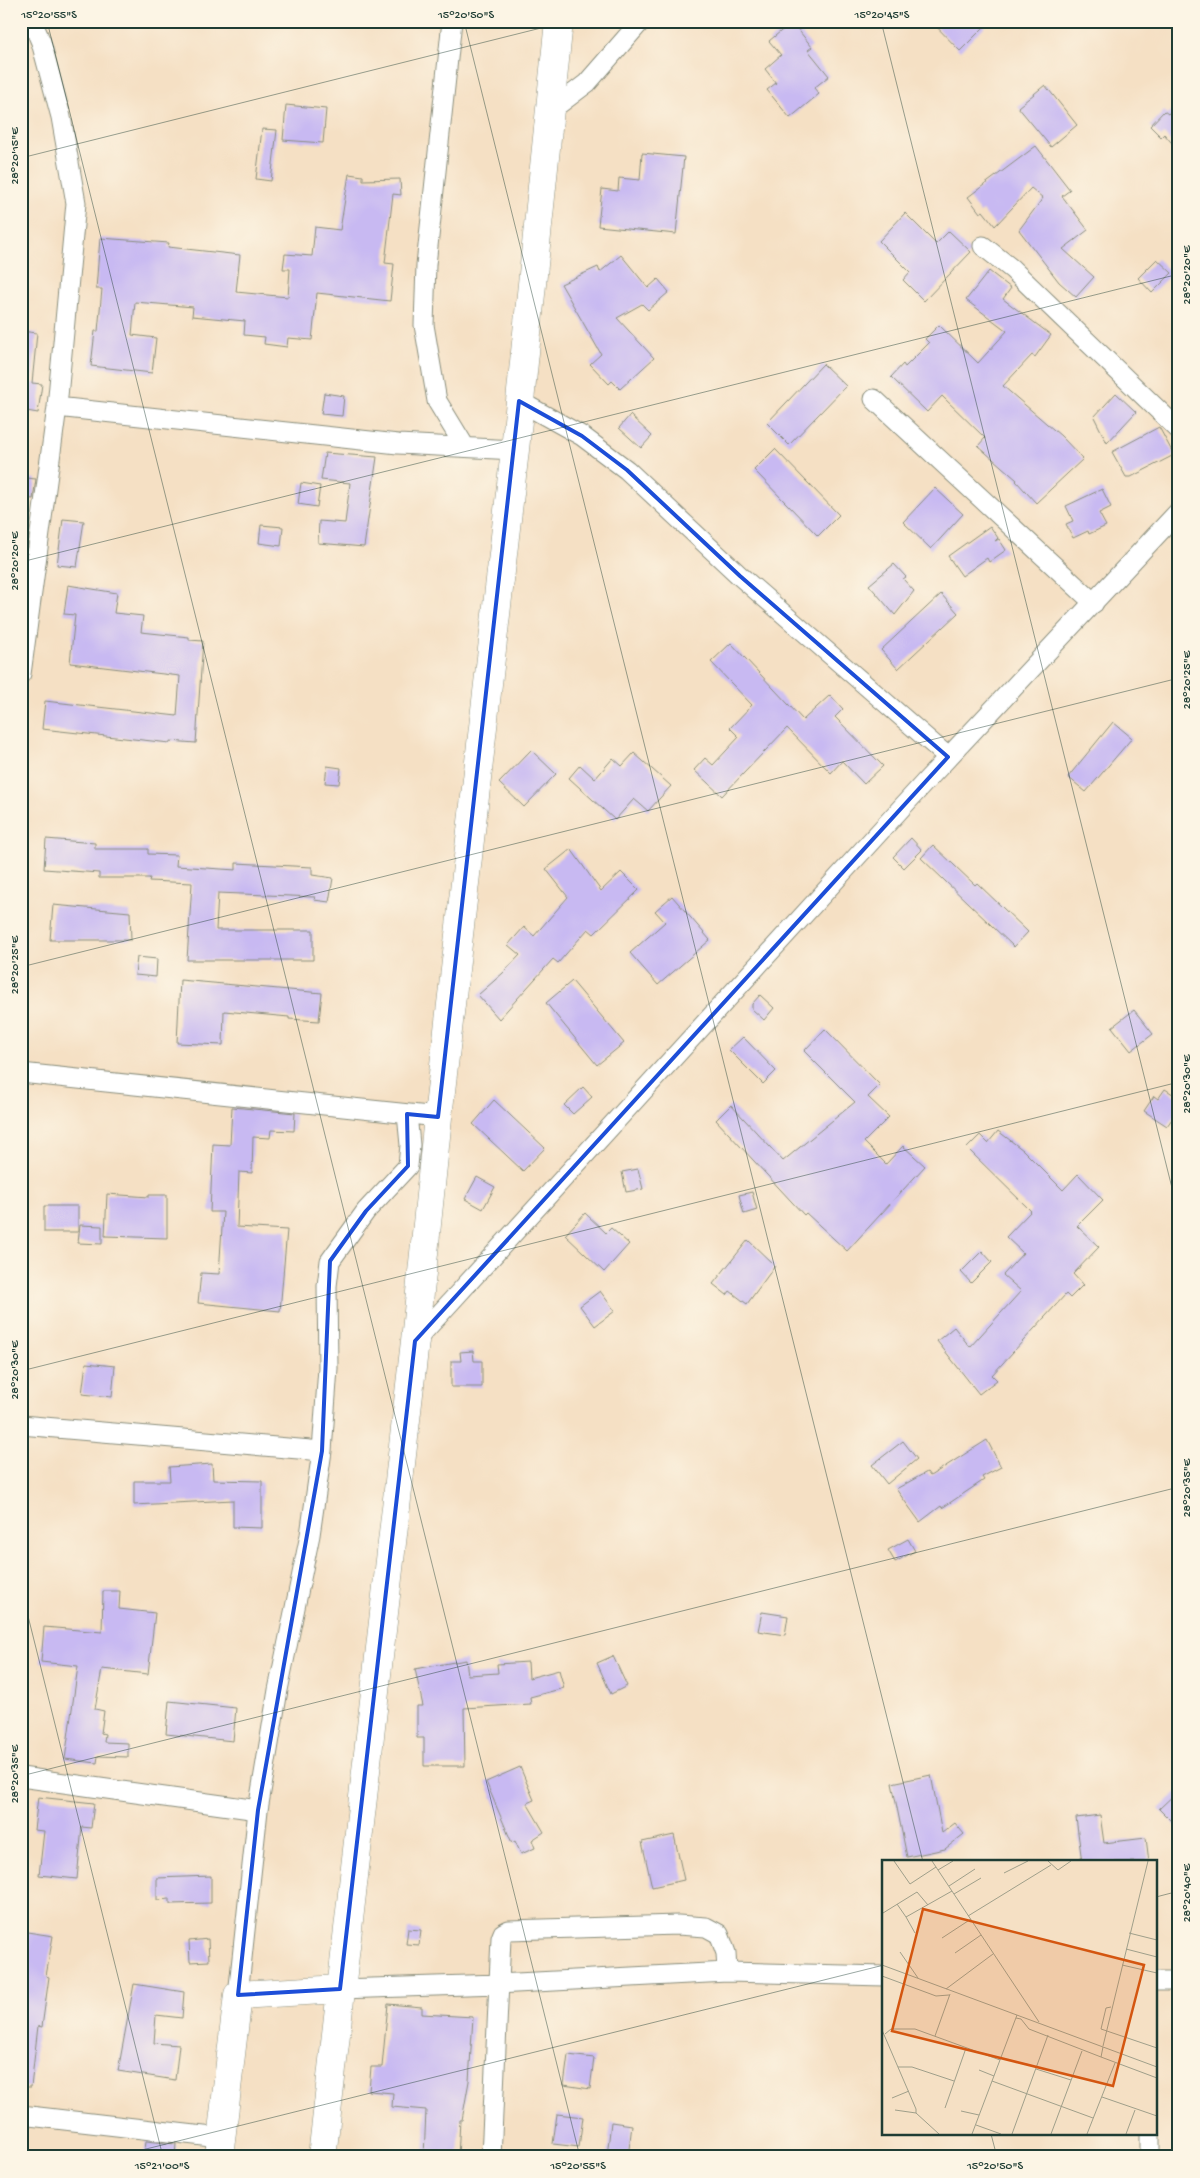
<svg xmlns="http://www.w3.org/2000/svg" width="1200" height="2178" font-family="'Gochi Hand',sans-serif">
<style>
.building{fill:#c8b9f2}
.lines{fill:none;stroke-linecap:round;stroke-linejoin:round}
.minor-casing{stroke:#8a8e7c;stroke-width:21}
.secondary-casing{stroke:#8a8e7c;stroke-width:29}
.minor{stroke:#fff;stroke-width:19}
.secondary{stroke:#fff;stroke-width:28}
.marked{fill:none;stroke:#1d4ed8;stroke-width:4;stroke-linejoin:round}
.ticks{fill:none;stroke:#1f3d34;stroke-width:1;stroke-opacity:0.45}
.inset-road{fill:none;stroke:#9f9f8a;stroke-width:1}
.view{fill:#d45610;fill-opacity:0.15;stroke:#d45610;stroke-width:2.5}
.inset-edge{fill:none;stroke:#1f3d34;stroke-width:2.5}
.neatline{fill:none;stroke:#1f3d34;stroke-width:2}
.ticks-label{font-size:12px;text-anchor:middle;fill:#1f3d34}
</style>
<rect width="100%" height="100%" fill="#fcf5e5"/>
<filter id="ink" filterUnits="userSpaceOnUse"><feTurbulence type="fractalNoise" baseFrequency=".02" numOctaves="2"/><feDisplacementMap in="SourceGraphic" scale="10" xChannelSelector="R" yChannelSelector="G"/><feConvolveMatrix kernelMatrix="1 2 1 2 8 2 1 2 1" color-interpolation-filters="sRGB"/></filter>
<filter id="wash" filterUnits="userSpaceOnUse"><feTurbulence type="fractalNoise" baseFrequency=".0096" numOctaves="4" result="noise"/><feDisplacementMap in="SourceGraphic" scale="20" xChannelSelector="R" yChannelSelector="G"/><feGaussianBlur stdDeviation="1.12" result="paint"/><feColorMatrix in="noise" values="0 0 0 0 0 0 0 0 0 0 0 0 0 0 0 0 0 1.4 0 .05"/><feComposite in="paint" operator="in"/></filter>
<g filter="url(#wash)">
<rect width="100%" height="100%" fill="#f5e0c4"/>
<g id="blocks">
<path class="building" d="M931,21h59l-30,30z
M792,22l20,25 -4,3 21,26 -15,12 5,6 -29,24 -23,-28 9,-7 -11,-14 16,-14 -12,-14z
M1045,85l32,40 -26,22 -33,-40z
M1179,104v47l-15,-17 -3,3 -11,-11 14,-15 4,3z
M286,105l40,4 -3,34 -40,-3z
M262,129l15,1 -6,51 -15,-2z
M1036,146l34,44 -8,6 26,34 -25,19 31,28 -18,20 -17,-15 -40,-52 24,-32 -12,-10 -36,38 -12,-15 -3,2 -12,-16z
M642,153l42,4 -8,77 -78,-8 4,-37 16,2 1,-13 21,2z
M349,174l14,2v4l37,-1 1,16 -8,-1 -8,69 9,1 -4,37 -73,-8 -5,47 -24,-2 -1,9 -23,-3 1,-7 -21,-2 1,-14 -53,-5 1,-9 -58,-5 -3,33 24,3 -4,35 -61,-7 4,-35h3l4,-42h-6l4,-51 69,5 -1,4 72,8 -4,37 52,5 2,-28h-7l2,-15 27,2 3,-29 25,3z
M905,213l31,31 13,-13 22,21 -47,49 -21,-21 7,-8 -31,-31z
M621,255l27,33 10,-9 11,13 -21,18 -6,-6 -25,14 37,40 -34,31 -8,-8 -3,3 -19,-20 11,-10 -40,-70 37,-17 2,5z
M1157,259l15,14 -20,20 -14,-15z
M989,271l22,17 -8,11 48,36 -16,22 -3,-2 -29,31 58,50 22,23 -47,44 -20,-22 1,-1 -39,-34 7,-8 -43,-42 -15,16 -36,-35 12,-13 2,3 24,-24 -4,-4 14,-14 39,38 29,-32 -41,-31z
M21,331l16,2 -5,50 10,1 -4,29 -17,-3z
M823,364l23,22 -57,59 -22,-22z
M324,393l20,3 -2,20 -21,-2z
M1116,393l20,19 -29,31 -13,-26z
M630,415l22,21 -11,12 -22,-20z
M1159,427l15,28 -43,22h-5l-14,-25z
M775,449l64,66 -21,21 -64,-66z
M325,453l52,4 -13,90 -46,-4 1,-22 26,2 5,-40 -29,-3z
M26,478l10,1 -3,20 -9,-1z
M301,483l19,3 -3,21 -19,-3z
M935,488l28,26 -32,35 -28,-27z
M1102,489l9,18 -12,6 7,13 -17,8 -1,-3 -15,7 -7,-14 7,-3 -7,-15z
M63,519l21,2 -7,46 -20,-2z
M261,525l22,2 -2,19 -22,-3z
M990,526l8,12 -3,3 4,-2 7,11 -17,12 -2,-4 -25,18 -14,-20z
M894,564l12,13 -3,2 11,12 -19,24 -26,-30z
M68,585l49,8 -3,20 29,3 -2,16 48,5v3l14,1 -7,102 -26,-2v2l-128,-14 3,-28 132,15 3,-40 -110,-13 5,-48 -11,-1z
M941,594l17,19 -60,56 -17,-19z
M731,643l72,77 27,-25 13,14 -8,8 48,49 -19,18 -22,-23 -11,12 -44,-45 -65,68 -28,-26 11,-12 8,7 26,-28 -9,-9 22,-23 -41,-43z
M1113,722l19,16 -46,54 -18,-15z
M531,750l25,24 -32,33 -25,-24z
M634,753l37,33 -23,25 -14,-12 -19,21 -46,-42 11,-13 15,14 18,-21 9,8z
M327,766l14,2 -2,16 -14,-1z
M911,838l11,12 -18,18 -11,-11z
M46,839l49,4v6h53v5l29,1 -1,11 60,4v-7l76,4v8l21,3 -4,24 -15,-2 1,-3 -97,-4 -2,37h97v30h-126l5,-77 -43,-2 1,-3h-51v-5l-55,-4z
M933,845l42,40 2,-2 51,49 -14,15 -93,-89z
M571,849l30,42 20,-19 18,18 -45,44 -6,-5 -30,34 -5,-4 -54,60 -21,-24 25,-22 17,-18 -12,-10 16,-18 10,9 34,-39 -22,-28z
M672,896l38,44 -52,45 -28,-32 35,-31 -10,-11z
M53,905l77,7 1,28h-81z
M137,957l20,2 -1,18 -21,-2z
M180,980l142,13 -3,28 -30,-2v-2l-65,-6 -1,34 -46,-2z
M572,981l52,62 -27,22 -51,-62z
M760,995l14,13 -10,12 -12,-11v-5z
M1134,1010l19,24 -22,17 -19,-24z
M825,1029l55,56 -12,12 21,20 -25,25 22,22 17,-18 22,20 -78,85 -41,-38 -2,2 -88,-95 15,-15 52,56 72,-59 -51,-51z
M743,1037l33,34 -13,13 -34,-34z
M583,1087l9,10 -19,17 -9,-9z
M1165,1089l14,9v11l-12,17 -23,-15 10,-15 4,3z
M494,1100l51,48 -22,23 -50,-47z
M232,1107l63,6 -1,18 -23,-1 -1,8 -17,-1 -1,36 -13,-1 -2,55 50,3 -7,81 -82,-8 3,-30 18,1 4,-62h-13l3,-68 17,1z
M998,1131l25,19 40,40 15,-16 25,26 -26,26 22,21 -26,27 10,11 -13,13 -4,-4 -74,81 5,5 -18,14 -42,-53 17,-14 16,20 51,-56 -18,-16 20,-22 -17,-16 25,-26 -64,-63 13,-13 8,8z
M638,1169l5,20 -17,3 -4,-20z
M477,1177l18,10 -12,22 -18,-10z
M752,1192l5,18 -13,4 -5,-19z
M107,1194l42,3v-2h18v43l-62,-2z
M44,1206h34v26h-34z
M585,1213l21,20 5,-5 18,16 -25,28 -39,-37z
M80,1225l22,1v18l-24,-1z
M748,1240l27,26 -28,38 -17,-13 -3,4 -14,-11z
M982,1251l10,11 -21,21 -10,-11z
M600,1291l15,20 -20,15 -15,-20z
M473,1351l1,10h8v26h-31v-26h10l-1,-9z
M86,1363l29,3 -3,31 -30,-3z
M987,1440l14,27 -19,10 2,3 -42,28 -1,-2 -21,16 -24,-33 31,-17 3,4z
M903,1441l14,18 -30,25 -15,-19z
M212,1464l1,16 49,1v47l-29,-1v-27l-99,5v-24h36l-1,-14z
M908,1539l7,12 -20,11 -7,-12z
M103,1591h17l-1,18 36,4 -7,61 -46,-5 -7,40 9,2 -3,22 4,1 -1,8 24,1v14l-30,-1 -1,7 -32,-4 13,-93 -37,-4 3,-35 58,5z
M762,1612l26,4 -3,19 -27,-4z
M613,1656l14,30 -16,8 -14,-31z
M466,1660l2,15 30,-2 -1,-9 31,-2 1,16 30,-8 5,18 -34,9 1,7 -67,4 1,58h-41v-28h-7v-32h6l-8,-37z
M169,1701l67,7 -3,33 -67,-7z
M520,1767l14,33 -7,3 17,29 -12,8 3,8 -14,6 -6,-13 -3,2 -26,-61z
M931,1775l11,58 13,-10 9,11 -19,15 -38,8 -15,-74z
M1179,1790v39l-20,-20z
M38,1797l56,6 -3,25 -9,-1 -5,52 -38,-4 5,-44 -10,-1z
M1100,1815l4,28 42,-5 3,24h-67l-6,-44z
M674,1835l10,45 -32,7 -10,-45z
M211,1876v27l-41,1v-5l-13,1v-22z
M408,1929l13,1 -2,15 -13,-1z
M21,1931l32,5 -7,40 3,1 -7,50 -4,-1 -7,61h-10z
M208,1939l1,22 -19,1 -1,-21z
M134,1984l50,8 -2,26 -26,-3 -2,28 25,2 -4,35 -57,-9z
M388,2004l34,3v7l51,3 -4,64 -7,39h-2l-2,37h-34l2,-47 -34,-3 1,-14 -24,-2 2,-24h11z
M568,2055l26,3 -4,31 -26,-4z
M557,2114l26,3 -4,30 -26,-3z
M611,2122l21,3 -4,32 -21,-1z
M146,2141l30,3 -1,13h-31z"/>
</g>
</g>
<g filter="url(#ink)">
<use href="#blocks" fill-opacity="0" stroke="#8a8e7c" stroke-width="1"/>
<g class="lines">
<defs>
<path id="minor" d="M452,21l-26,244 -2,60 13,76 28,46
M550,111l37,-28 54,-62
M983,246l29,23 167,161
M874,399l220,204
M519,401l63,35 45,34 113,106 208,181
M57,407l341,37 117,6
M21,674l36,-267 19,-204 -15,-86 -20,-75 -9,-21
M21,1073l417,44
M415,1341l510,-559 254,-271
M21,1425l301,26
M21,1777l237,33
M1156,1981h23
M340,1989l159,-5 228,-12 157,4
M238,1995l20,-185 20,-120 32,-155 12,-84 6,-83 -1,-82 3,-25 36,-50 42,-45 2,-21 -3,-31
M21,2115l200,23
M1150,2134v23
M491,2157l10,-219 2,-5 6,-3 169,-5 28,2 13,7 7,19 1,19"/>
<path id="secondary" d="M219,2157l19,-162 102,-6
M322,2157l93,-816 23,-224 77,-667 44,-429"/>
</defs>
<use href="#minor" class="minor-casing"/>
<use href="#secondary" class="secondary-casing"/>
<use href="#minor" class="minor"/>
<use href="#secondary" class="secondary"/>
</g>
</g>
<path class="marked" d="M519,401l63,35 45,34 113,106 208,181 -533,584 -75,648 -102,6 20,-185 64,-359 8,-190 36,-50 42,-45 -1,-52 31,3z"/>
<path class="ticks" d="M47,21l533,2136M464,21l459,1841M881,21l298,1195M21,158l548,-137M21,562l1158,-288M21,967l1158,-289M21,1371l1158,-289M21,1588l142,569M21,1776l1158,-289M1156,1897l23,-6M991,2134l6,23M114,2157l770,-192"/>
<g transform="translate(882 1860)">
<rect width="275" height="275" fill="#f5e0c4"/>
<path class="inset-road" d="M12,1l16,23 26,-17M50,1l107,161M166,1l10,9 13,-9M56,10l15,-9M122,13l24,-12M67,26l26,-17M72,34l27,-16M15,44l9,13 46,-26M1,53l34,-21 11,13M86,56l83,-51M24,57l9,16M247,73l28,7M60,78l29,-19M244,89l31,8M18,92l18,26M73,93l26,-18M0,105l275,102M240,105l35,8M0,116l54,20 13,-1M64,129l47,-35M229,147l-5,1 -5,21 56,19M134,158l5,1 8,10 72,28M0,170l34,79v4l-21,-3M3,174l6,-5h24l85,31M53,176l15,-42M221,186l45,-185M221,187l-2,10 56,21M16,207h14l42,14M154,209l35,11M97,210l15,6M110,221l101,37M220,237l55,19M10,238l17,-7M63,248l21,-60M79,251l18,4M34,253l23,21M94,265l25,9M90,274l45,-119M130,274l36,-99M169,274l31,-83M205,274l28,-71M244,274l9,-24"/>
<path class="view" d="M41,49l221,56 -31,121 -221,-55z"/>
<rect width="275" height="275" class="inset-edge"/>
</g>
<rect width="1200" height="2178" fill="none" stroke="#fcf5e5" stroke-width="55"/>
<rect x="28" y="28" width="1144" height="2122" class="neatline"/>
<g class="ticks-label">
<text x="49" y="18">15°20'55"S</text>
<text x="466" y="18">15°20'50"S</text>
<text x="882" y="18">15°20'45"S</text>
<text transform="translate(14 156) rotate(-90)" y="4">28°20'15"E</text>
<text transform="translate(1186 275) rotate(-90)" y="4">28°20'20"E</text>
<text transform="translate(14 561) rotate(-90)" y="4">28°20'20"E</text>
<text transform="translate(1186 680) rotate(-90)" y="4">28°20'25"E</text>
<text transform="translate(14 965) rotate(-90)" y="4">28°20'25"E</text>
<text transform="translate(1186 1084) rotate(-90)" y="4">28°20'30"E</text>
<text transform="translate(14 1370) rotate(-90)" y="4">28°20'30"E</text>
<text transform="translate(1186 1488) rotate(-90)" y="4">28°20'35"E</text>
<text transform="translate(14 1774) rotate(-90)" y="4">28°20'35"E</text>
<text transform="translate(1186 1893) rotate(-90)" y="4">28°20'40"E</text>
<text x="162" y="2169">15°21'00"S</text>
<text x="578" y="2169">15°20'55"S</text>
<text x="995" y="2169">15°20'50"S</text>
</g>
</svg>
